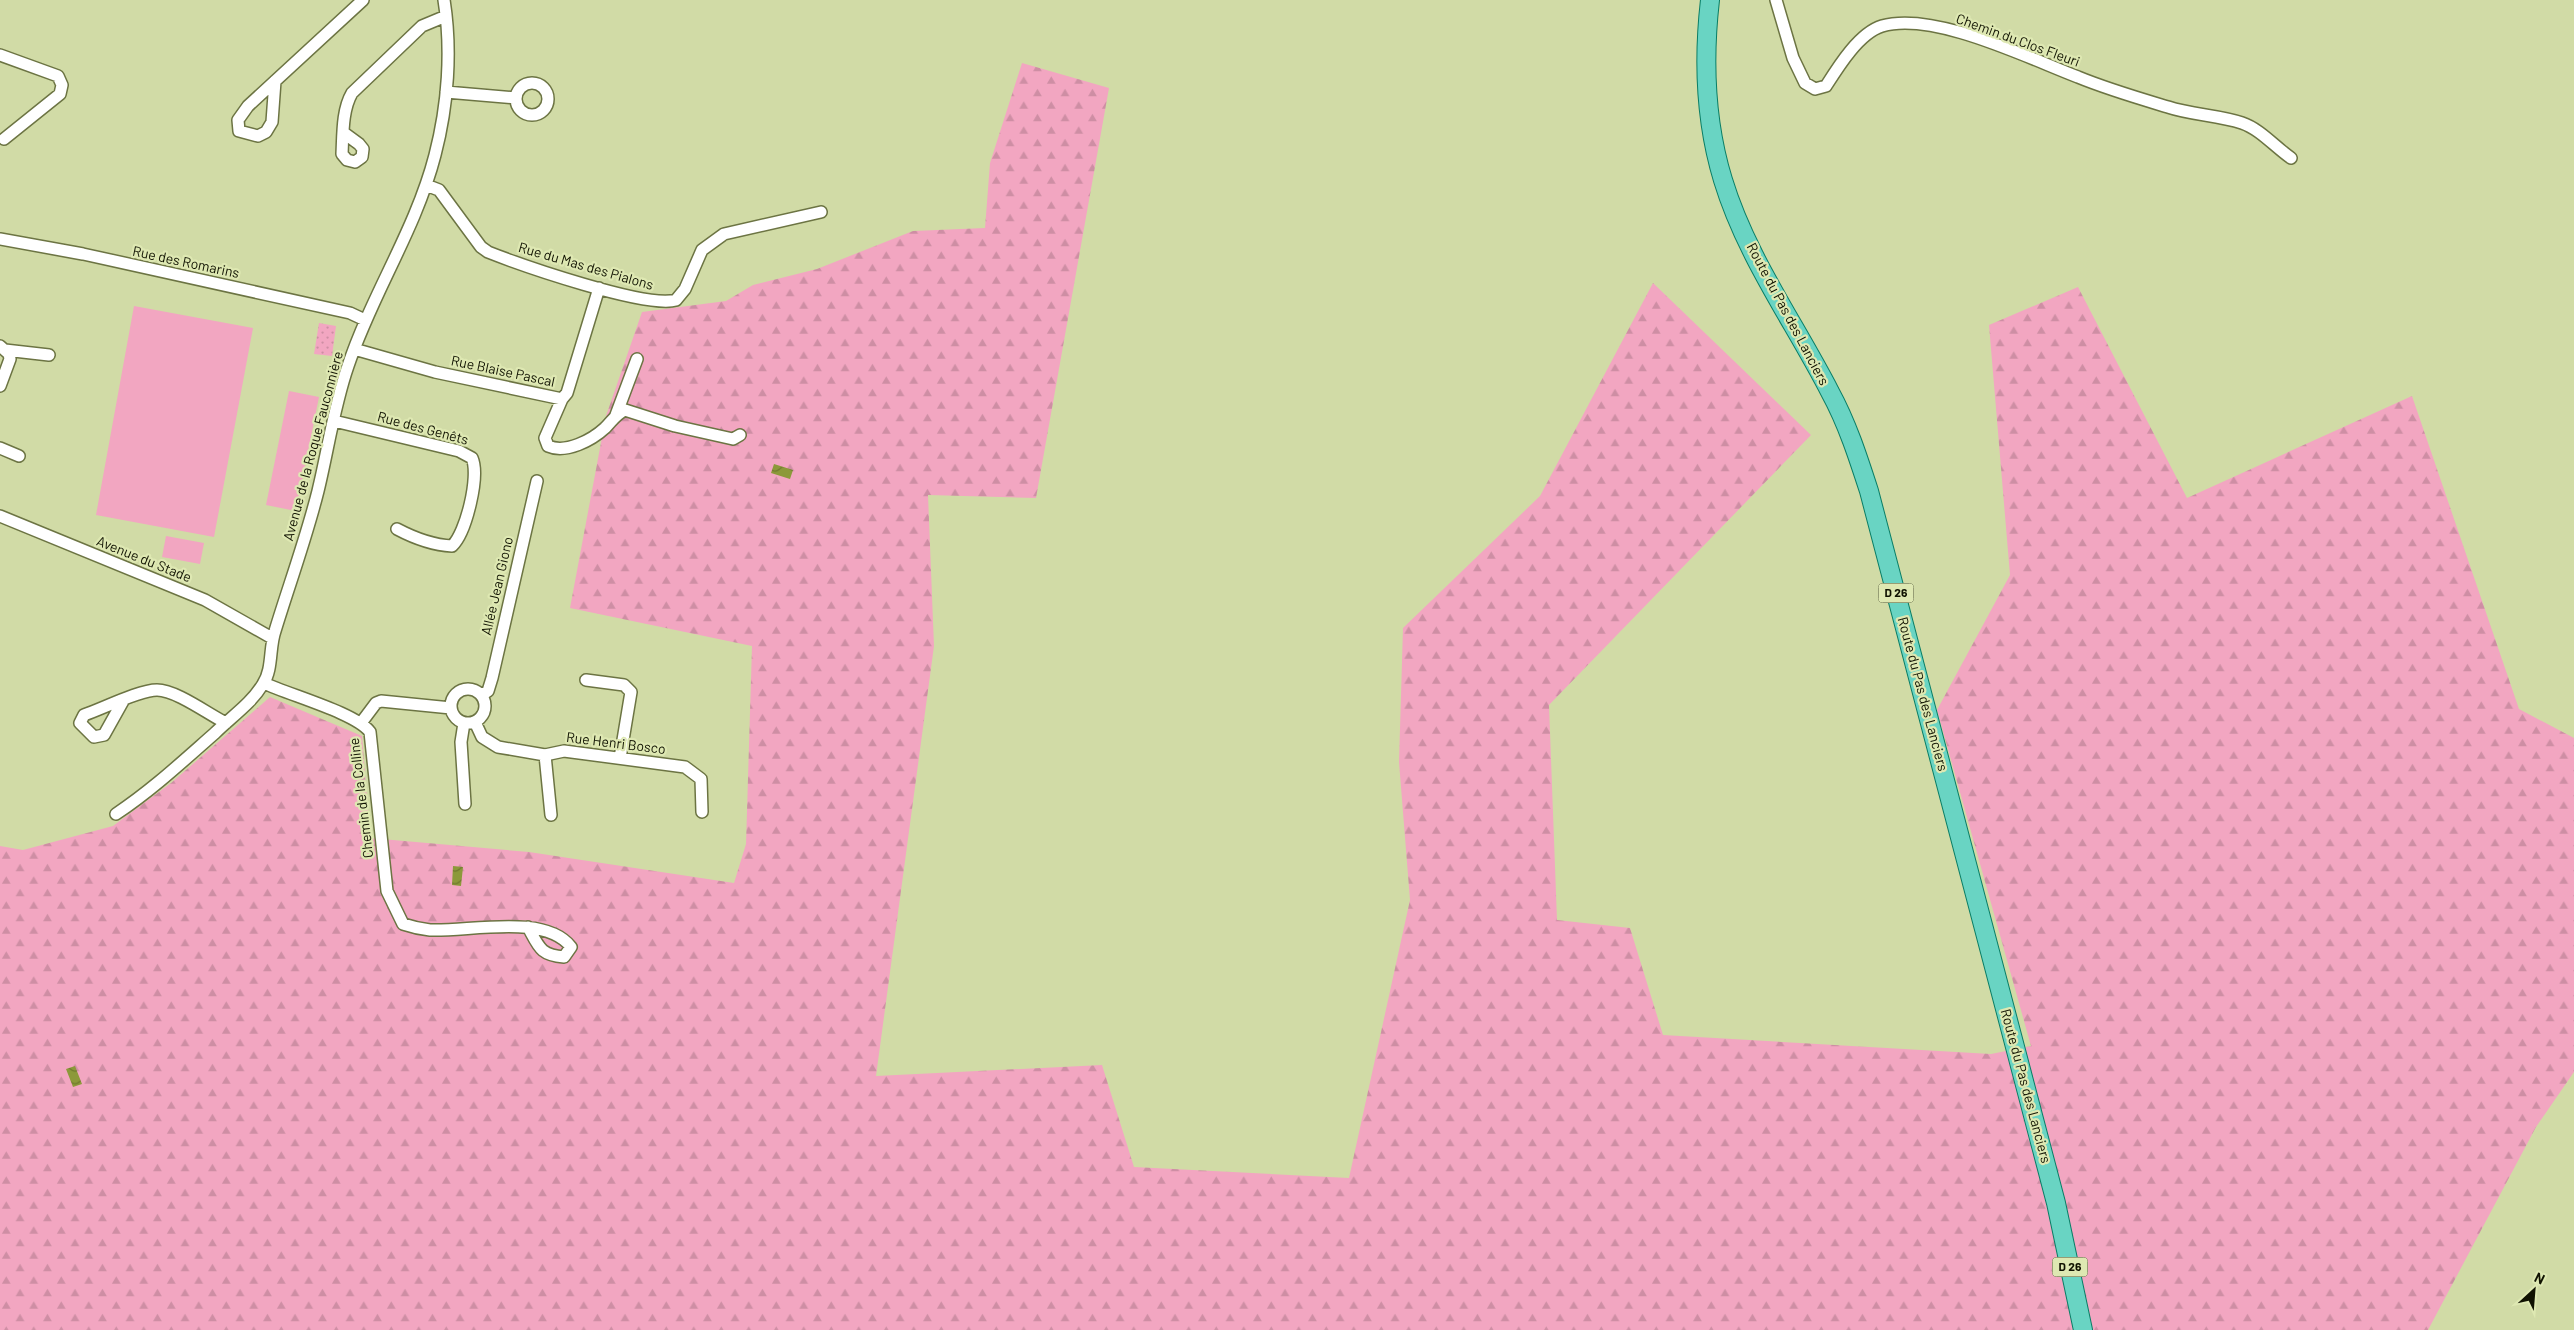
<svg xmlns="http://www.w3.org/2000/svg" width="2574" height="1330" font-family="Barlow,sans-serif">
<style>
.grass{fill:#f2a6c1}
.forest{fill:url(#forest-firs)}
.park{fill:url(#park-dots)}
.water{fill:url(#water-waves)}
.lines{fill:none;stroke-linecap:round;stroke-linejoin:round}
.minor-casing{stroke:#6c7443;stroke-width:14}
.primary-casing{stroke:#097d65;stroke-width:20}
.minor{stroke:#fff;stroke-width:11}
.primary{stroke:#69d4c3;stroke-width:18}
.labels{text-anchor:middle;stroke-width:4.5;stroke-linejoin:round;paint-order:stroke}
.shield{fill:#dee8b2;stroke:#4e5236;stroke-width:1}
.shield-label{font-size:12px;font-weight:bold;fill:#101201}
.street-label{font-size:14px;fill:#101201;stroke:#dee8b2}
</style>
<defs>
<pattern id="forest-firs" width="22" height="20" patternUnits="userSpaceOnUse" patternTransform="scale(1.25)"><rect width="22" height="20" fill="#f2a6c1"/><path d="M5 1l3.5 6h-7zM16 11l3.5 6h-7z" fill="#ce8ea4"/></pattern>
<pattern id="park-dots" width="8" height="8" patternUnits="userSpaceOnUse" patternTransform="scale(1.25)"><rect width="8" height="8" fill="#f2a6c1"/><path d="M2 2h.1M6 6h.1" fill="none" stroke="#ce8ea4" stroke-width="1.8" stroke-linecap="round"/></pattern>
<pattern id="water-waves" width="16" height="10" patternUnits="userSpaceOnUse" patternTransform="scale(1.25)"><rect width="16" height="10" fill="#8c993a"/><path d="M0 5q4-4 8 0t8 0" fill="none" stroke="#717b2e"/></pattern>
</defs>
<rect width="100%" height="100%" fill="#d1dba6"/>
<path class="grass" d="M134,306l119,22 -39,209 -118,-22z
M289,391l30,6 -23,114 -30,-6z
M166,536l38,7 -4,21 -38,-7z"/>
<path class="forest" d="M1022,63l87,25 -73,410 -108,-3 6,151 -58,430 226,-11 32,102 215,11 61,-278 -11,-138 4,-134 137,-132 113,-213 158,152 -262,270 8,215 73,8 33,107 328,19 40,-8 -94,-336 73,-135 -21,-250 89,-38 109,211 225,-102 107,313 55,29v334l-38,55 -108,203h-2428v-484l23,4 90,-24 58,-43 99,-86 92,39 8,102 159,14 205,31 12,-39 6,-198 -182,-38 36,-192 36,-104 84,-11 27,-16 64,-16 96,-38 72,-3 5,-65z"/>
<path class="park" d="M319,323l17,3 -4,30 -18,-2z"/>
<path class="water" d="M774,464l19,6 -3,9 -19,-6z
M453,866l10,1 -2,19 -9,-1z
M75,1066l7,18 -9,3 -7,-18z"/>
<g class="lines">
<defs>
<path id="minor" d="M1776,0l17,58 12,25 10,6 11,-3c12,-19 33,-53 56,-60 52,-15 146,32 196,51 29,12 60,21 90,30 24,8 50,8 74,16 18,6 33,24 49,35
M0,55l58,21 4,9 -2,9 -56,45
M275,81l-3,41 -6,10 -8,4 -19,-5 -1,-11 10,-14 115,-106
M516 99a16 16 0 1 1 32 0a16 16 0 1 1-32 0Z
M446,92l70,6
M344,133l15,11 4,5 -1,8 -7,5 -8,-2 -5,-6c1,-19 0,-44 10,-61l70,-67 24,-10
M426,185l13,5 42,57 7,5c33,13 159,57 188,48l9,-11 17,-39 22,-16 97,-22
M0,239l83,15 267,59 15,7
M0,346l9,8 1,5 -10,27
M354,349l81,23 127,27 5,-6 32,-105
M5,350l44,5
M562,399l-17,39 3,8c18,8 44,-6 57,-18 7,-7 11,-14 20,-18l50,16 58,13 7,-4
M616,415l21,-56
M334,421l125,30 13,7c8,18 -6,75 -20,88 -20,-1 -38,-8 -55,-17
M0,448l19,8
M0,516l205,84 67,38
M586,680l38,5 7,7 -11,66
M264,683c25,12 92,30 106,49l17,159 16,33c9,3 18,5 27,6 38,2 115,-17 141,17l-7,10c-24,-2 -25,-10 -36,-30
M451 706a17 17 0 1 1 34 0a17 17 0 1 1-34 0Z
M482,695l6,-4 4,-13 45,-197
M123,701l-19,34 -10,2 -14,-14 4,-8c18,-6 55,-25 73,-25 19,0 51,24 69,33
M475,722l7,15 16,10 47,8 19,-4 121,16 16,12 1,33
M361,723l15,-20 5,-2 70,7
M464,723l-3,19 4,62
M545,755l6,60
M116,814c36,-24 66,-52 99,-81 16,-16 36,-29 48,-49 10,-15 6,-36 12,-53 14,-46 31,-92 43,-140 10,-41 16,-85 30,-125 24,-72 68,-137 87,-211 13,-50 17,-105 9,-155"/>
<path id="primary" d="M1710,0c-7,61 -5,121 13,180 23,76 71,142 107,212 17,31 28,65 39,99l187,712 27,127"/>
</defs>
<use href="#minor" class="minor-casing"/>
<use href="#primary" class="primary-casing"/>
<use href="#minor" class="minor"/>
<use href="#primary" class="primary"/>
</g>
<g class="labels">
<g class="shield">
<rect x="1878.5" y="583.5" width="35" height="19" rx="4"/>
<rect x="2052.5" y="1257.5" width="35" height="19" rx="4"/>
</g>
<g class="shield-label">
<text x="1896" y="597">D 26</text>
<text x="2070" y="1271">D 26</text>
</g>
<g class="street-label">
<text transform="translate(2018 40) rotate(20)" y="5">Chemin du Clos Fleuri</text>
<text transform="translate(186 262) rotate(12)" y="5">Rue des Romarins</text>
<text transform="translate(586 266) rotate(16)" y="5">Rue du Mas des Pialons</text>
<text transform="translate(1788 314) rotate(62)" y="5">Route du Pas des Lanciers</text>
<text transform="translate(503 371) rotate(12)" y="5">Rue Blaise Pascal</text>
<text transform="translate(423 428) rotate(15)" y="5">Rue des Genêts</text>
<text transform="translate(313 446) rotate(-75)" y="5">Avenue de la Roque Fauconnière</text>
<text transform="translate(144 559) rotate(22)" y="5">Avenue du Stade</text>
<text transform="translate(497 586) rotate(-77)" y="5">Allée Jean Giono</text>
<text transform="translate(1923 694) rotate(75)" y="5">Route du Pas des Lanciers</text>
<text transform="translate(616 743) rotate(7)" y="5">Rue Henri Bosco</text>
<text transform="translate(361 798) rotate(-97)" y="5">Chemin de la Colline</text>
<text transform="translate(2026 1086) rotate(75)" y="5">Route du Pas des Lanciers</text>
</g>
</g>
<g transform="translate(2534 1290) rotate(26)" stroke="#dee8b2" stroke-width="4" paint-order="stroke">
<path d="M0-4L9 19L0 12L-9 19Z" fill="#101201"/>
<text y="-8" font-size="14" font-weight="bold" text-anchor="middle" fill="#101201">N</text>
</g>
</svg>
